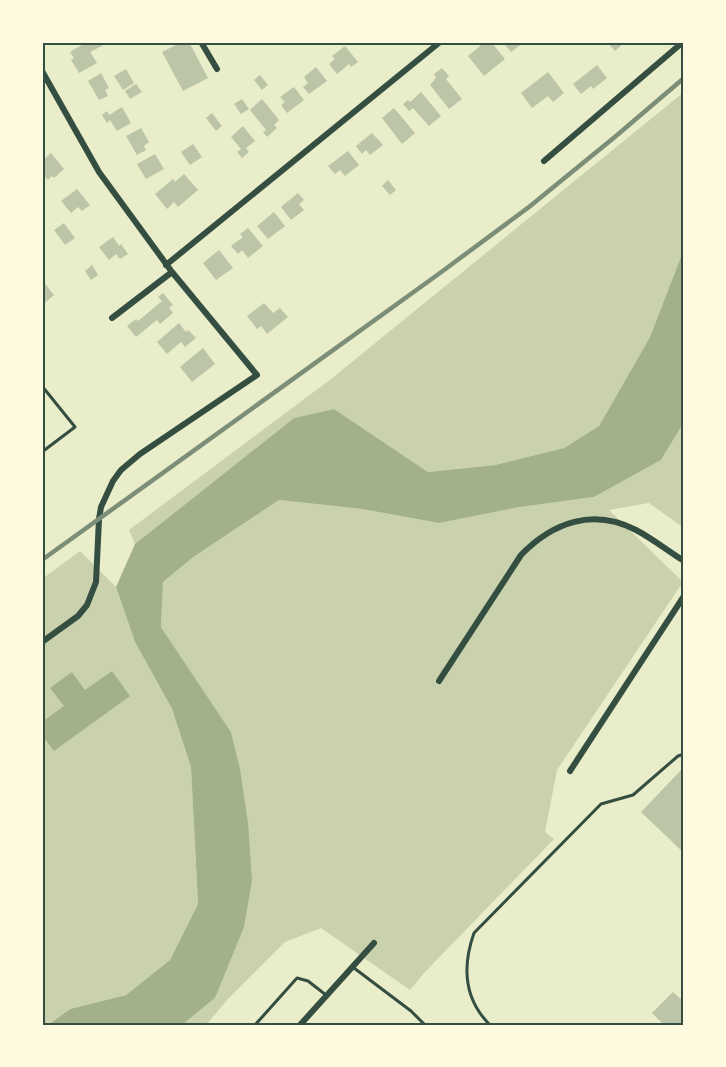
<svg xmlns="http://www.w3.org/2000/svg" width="726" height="1067" font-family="'Noto Sans',sans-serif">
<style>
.green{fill:#cad2ad}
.water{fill:#a3b18a}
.building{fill:#bcc5a7}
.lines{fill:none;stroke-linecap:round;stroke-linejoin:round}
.service{stroke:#344e41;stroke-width:3}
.minor{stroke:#344e41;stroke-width:6}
.rail{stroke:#7c8e77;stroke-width:4.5}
.neatline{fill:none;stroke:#344e41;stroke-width:2}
</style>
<rect width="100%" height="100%" fill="#e9edc9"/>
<path class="green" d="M684,92v157l-34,88 -51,89 -35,22 -69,17 -67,7 -94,-63 -40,9 -159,126 -6,-14 202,-151z
M684,422v106l-35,-25 -40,7 74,72 -126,188 -12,62 9,7 -130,134 -14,17 -89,-62 -36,14 -57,57 -22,26h-24l33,-27 33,-176 -8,-54 -9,-36 -70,-105 2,-45 29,-24 87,-58 83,9 77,14 81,-16 74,-10 67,-37z
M80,551l36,36 19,55 37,67 19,58 7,137 -28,56 -44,35 -56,14 -22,16h-6v-446z"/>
<path class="water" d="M684,249v173l-23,38 -67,37 -74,10 -81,16 -77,-14 -83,-9 -87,58 -29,24 -2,45 70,105 9,36 8,54 4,58 -8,47 -29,71 -33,27h-134l22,-16 56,-14 44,-35 28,-56 -7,-137 -19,-58 -37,-67 -19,-55 19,-43 159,-126 40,-9 94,63 67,-7 69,-17 35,-22 51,-89z
M112,671l18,25 -76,55 -12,-16v-13l22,-16 -14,-18 22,-16 13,18z"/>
<path class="building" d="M87,42h12l3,4 -12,6 7,11 -18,10 -8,-13 3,-2 -4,-6z
M182,42h7l19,36 -25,13 -21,-39z
M485,42h6l14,17 -21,17 -16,-20z
M503,42h21l-13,10z
M607,42h18l-10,9z
M345,46l13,16 -7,5 -2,-3 -12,10 -8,-10 6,-5 -3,-3z
M597,65l10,13 -14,11 -2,-3 -10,8 -8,-10z
M316,67l11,14 -18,13 -6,-7 5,-4 -4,-6z
M442,68l7,8 -3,3 16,20 -13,10 -19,-24 6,-7 -2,-4z
M126,69l8,14 -11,7 -9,-14z
M548,72l16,21 -11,9 -5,-6 -16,12 -11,-15z
M101,73l8,15 -4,2 3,6 -9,4 -11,-19z
M260,75l8,10 -6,5 -8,-10z
M136,84l6,8 -12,7 -5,-8z
M294,87l10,13 -17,13 -6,-8 4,-3 -5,-5z
M421,92l20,24 -12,10 -16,-18 -4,3 -6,-7 5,-4 2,2z
M242,99l7,10 -8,5 -7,-10z
M262,99l17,21 -5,5 3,3 -10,9 -4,-5 3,-2 -16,-20z
M122,107l9,16 -14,8 -7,-11 -3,3 -5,-8 5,-4 2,4z
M394,108l21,25 -13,11 -20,-26z
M212,113l10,13 -6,5 -10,-13z
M243,126l12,15 -9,7 3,4 -7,6 -5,-6 4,-3 -10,-12z
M141,128l8,14 -5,4 2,4 -9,5 -11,-19z
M372,133l11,12 -13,10 -4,-5 -4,4 -6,-8z
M193,144l9,13 -12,8 -9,-13z
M348,151l11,14 -14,11 -5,-6 -5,4 -7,-8z
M51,153l13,16 -10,9 -2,-2 -4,4 -6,-7v-12z
M155,154l9,15 -18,10 -9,-15z
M184,174l14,16 -20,17 -4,-5 -7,7 -12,-15 18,-15 2,3z
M388,180l8,10 -6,5 -8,-9z
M77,189l13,16 -8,6 -4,-4 -7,6 -10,-12z
M298,193l6,7 -5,4 5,6 -13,10 -10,-13z
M274,212l11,14 -17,13 -11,-13z
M64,223l11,15 -10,7 -11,-15z
M248,228l15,18 -15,12 -6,-8 -4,4 -7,-8 12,-9 -3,-3z
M113,237l6,9 2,-2 7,10 -8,5 -4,-5 -7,6 -10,-13z
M219,250l14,18 -17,12 -13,-17z
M92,265l6,10 -7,5 -6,-9z
M42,280l12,15 -12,10z
M163,293l10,12 -4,3 4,5 -13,11 -3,-4 -21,17 -9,-11 9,-7 2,2 24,-20 -4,-4z
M264,303l9,10 7,-5 8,9 -21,17 -6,-8 -4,3 -10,-13z
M179,323l7,9 2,-2 8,8 -11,9 -4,-5 -14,12 -10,-12z
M203,348l12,16 -23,18 -12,-15z
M684,767v86l-43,-41z
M673,992l11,10v23h-20l-12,-12z"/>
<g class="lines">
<path class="service" d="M42,386l33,41 -33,25
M354,968l57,43 14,14
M255,1025l42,-47 11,3 18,14
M490,1025c-26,-26 -28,-58 -16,-92l127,-129 32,-9 45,-39 6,-2"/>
<path class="minor" d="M201,42l16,27
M42,71l57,101 73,100 85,103 -117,79 -19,16 -8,11 -12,26 -2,12 -3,63 -9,23 -9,11 -36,26
M544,161l139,-119
M166,265l274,-223
M112,318l60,-46
M439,681l82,-126c32,-33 72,-47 115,-25 17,9 32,21 48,31
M570,771l114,-175
M300,1025l74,-82"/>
<path class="rail" d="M42,560l398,-287 89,-66 87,-71 68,-58"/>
</g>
<rect width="726" height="1067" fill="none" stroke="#fefae0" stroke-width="87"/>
<rect x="44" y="44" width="638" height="980" class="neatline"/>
</svg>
